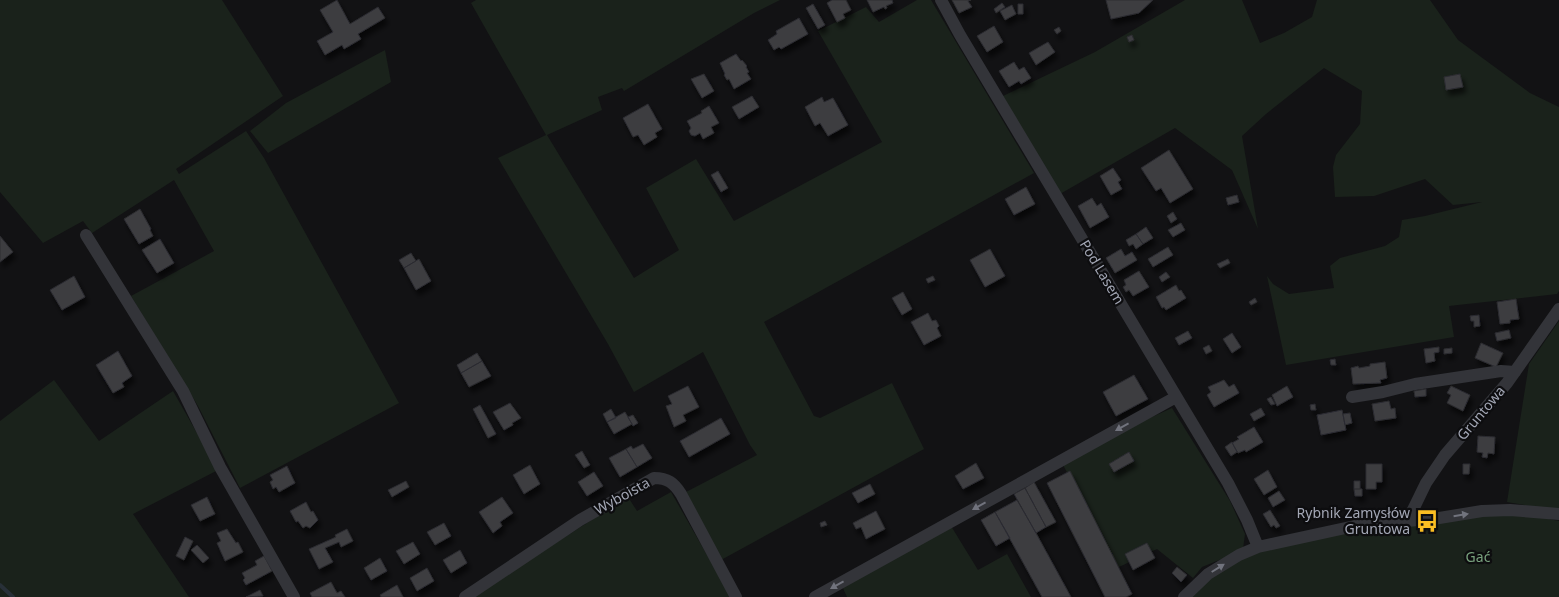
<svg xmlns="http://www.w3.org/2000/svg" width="1559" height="597" font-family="'Noto Sans',sans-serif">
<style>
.green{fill:#1a221b}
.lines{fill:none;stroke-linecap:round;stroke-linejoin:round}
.stream{stroke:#283038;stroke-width:4}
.building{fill:#3c3c41;stroke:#2c2c30;filter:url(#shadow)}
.minor{stroke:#333439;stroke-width:12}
.oneway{fill:#71737d}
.labels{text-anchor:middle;stroke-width:4.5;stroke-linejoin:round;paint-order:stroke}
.street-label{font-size:14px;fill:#a3a7b5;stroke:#0d0d0f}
.poi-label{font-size:14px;fill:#a3a7b5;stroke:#0d0d0f;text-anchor:end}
.park-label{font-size:14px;fill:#78a17d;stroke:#0d0d0f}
</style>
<defs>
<filter id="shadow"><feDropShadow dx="3" dy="5.5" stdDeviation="2.5" flood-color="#0009"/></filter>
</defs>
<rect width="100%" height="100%" fill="#121214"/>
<path class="green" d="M0,0h222l61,96 -107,73 3,5 67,-43 18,27 135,245 -159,85 -42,-82 -67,-110 83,-45 -40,-71 -82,53 -9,-12 -40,22 -43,-51z
M476,0h304l-26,13 -130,78 -2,-3 -24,9 4,13 -55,25 87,143 45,-28 -33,-62 50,-29 38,62 148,-79 -64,-111 48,-24 13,15 38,-22h14l103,173 -270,149 50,94 6,2 72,-35 32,66 -203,111 -35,-68 71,-37 -7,-10 -47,-93 -69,40 -26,-48 -110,-186 48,-23 -75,-132z
M1185,0h57l18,43 24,-10 28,-16 5,-17h113l28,40 72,53 29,14v184l-2,3 -108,12 5,31 -168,28 -19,-89 6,8 16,10 45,-6 -4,-22 10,-8 45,-12 14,-9 3,-17 23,-4 57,-14 -29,3 -28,-26 -51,17 -39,1 -2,-30 3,-12 24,-31 2,-33 -38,-23 -58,46 -24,22 16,93 -26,-59 -57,-42 -115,66 -57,-98 92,-44z
M385,50l6,32 -123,71 -18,-22 36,-28z
M1559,321v190l-52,-9 22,-138z
M54,380l45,61 74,-50 45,79 -85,44 56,83h-189v-176z
M1172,408l58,93 15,33 -2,15 12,-7 213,-26 61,-1 30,6v76h-375l55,-45 -37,15 -9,11 -36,-29 -38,18 -56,-102 80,-44z
M671,492l60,105h-258l27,-19 128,-81 9,14z
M951,526l27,44 29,-16 24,43h-184l-5,-11z"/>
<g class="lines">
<path class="stream" d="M0,585l13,12"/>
</g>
<path class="building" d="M337,0l13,24 28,-17 7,11 -27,16 3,5 -17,10 -2,-4 -17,10 -8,-14 16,-9 -13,-22z
M832,0h14l5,10 -8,4 2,4 -8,4 -10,-19z
M867,0h25l1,3 -7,3 1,2 -2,1 -1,-2 -11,5z
M952,0h19l-3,1 4,6 -13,6z
M1106,0h47l-14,13 -28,6z
M1002,3l3,4 -9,6 -2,-4z
M813,4l12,21 -7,4 -12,-21z
M1018,4h5v10h-5z
M1012,5l4,9 -11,6 -5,-9z
M799,18l9,16 -27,15 -2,-2 -5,3 -6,-10 9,-6 -1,-3z
M994,26l9,16 -16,10 -10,-16z
M1059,27l2,4 -4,3 -3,-4z
M1132,35l2,5 -5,2 -2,-5z
M1048,42l7,10 -19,13 -7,-12z
M736,54l5,7 1,-1 5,6 -1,1 3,5 -2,1 4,6 -17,10 -5,-10 -2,1 -3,-5 1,-1 -5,-11z
M1014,62l5,8 5,-3 7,11 -10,6 -2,-3 -10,6 -10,-16z
M704,74l10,17 -12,7 -11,-19z
M1460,74l3,13 -17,3 -2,-13z
M752,96l7,11 -20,12 -7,-12z
M822,97l2,5 9,-4 15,27 -20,11 -8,-13 -5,3 -10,-19z
M648,104l14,25 -7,4 2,4 -13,8 -6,-10 -5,2 -10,-19z
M709,106l10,17 -8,4 3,6 -11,6 -3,-6 -5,3 -4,-1 -2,-4 2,-3 -4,-7 15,-8 -1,-2z
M1169,150l24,39 -23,14 -9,-15 -5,3 -15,-23z
M1113,168l8,12 -3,2 4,7 -11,6 -11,-19z
M718,171l10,17 -7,4 -10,-17z
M1026,187l9,17 -21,11 -9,-16z
M1237,195l2,7 -11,3 -2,-7z
M1092,198l5,8 4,-3 8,14 -19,11 -12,-22z
M140,209l11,20 -1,1 3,6 -14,8 -15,-25z
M1173,212l4,7 -6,4 -4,-7z
M1181,223l4,7 -12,7 -5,-7z
M1146,227l7,11 -10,6 -7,-10z
M1136,234l7,10 -7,5 -3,-5 -4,2 -3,-6z
M0,236l13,16 -13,10z
M160,239l14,24 -17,10 -15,-23z
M1168,247l5,8 -20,12 -5,-8z
M990,249l15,27 -20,11 -15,-27z
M1121,249l4,7 7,-4 5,8 -22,13 -9,-15z
M411,253l5,8 -12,7 -5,-8z
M419,259l12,22 -15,9 -12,-22z
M1228,259l2,4 -10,5 -3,-4z
M1139,271l10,16 -16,9 -4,-6 -3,2 -3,-5 3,-2 -2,-5z
M1166,272l4,5 -8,5 -3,-5z
M74,276l11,21 -23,13 -12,-20z
M933,276l2,4 -7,3 -2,-4z
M1176,285l3,6 2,-1 5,8 -20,12 -2,-3 -2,1 -6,-11z
M903,292l9,17 -10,6 -10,-17z
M1255,298l2,4 -6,3 -2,-3z
M1516,299l3,20 -9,1v3l-10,1 -3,-22z
M928,313l4,8 4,-1 3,6 -2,2 4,8 -17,9 -13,-23z
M1479,315l1,11 -6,1v-6h-3l-1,-5z
M1509,330l2,8 -14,3 -2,-8z
M1188,331l4,7 -13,7 -4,-7z
M1232,333l9,14 -9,6 -9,-14z
M1481,343l22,10 -7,14 -21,-9z
M1209,345l3,6 -6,3 -3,-6z
M1439,347v5l-5,1 1,8 -9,2 -2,-14z
M1452,348v5l-8,1v-5z
M118,351l14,25 -10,7 2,4 -11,6 -17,-28z
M477,353l5,8 -21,12 -4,-8z
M1335,359l1,6h-5l-1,-5z
M482,361l9,15 -22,11 -8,-14z
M1385,362l2,16 -7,2 1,3 -28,1 -2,-16 7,-2 1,2 11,-2v-2z
M1134,375l14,24 -32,17 -13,-24z
M1224,380l5,7 5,-3 5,9 -25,14 -7,-12 4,-3 -3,-5z
M688,386l11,21 -16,8 3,6 -12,6 -8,-21 6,-2 -4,-8z
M1287,386l6,11 -16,9 -5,-11z
M1451,386l19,9 -7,16 -16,-8 4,-8 -4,-2z
M1426,389v7l-11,1 -1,-6z
M1271,397l4,7 -4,1 -4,-6z
M1389,401l2,8 4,-1 1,10 -21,3 -3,-17z
M510,403l11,15 -9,5 1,2 -9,5 -11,-18z
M1315,404l1,6h-5l-1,-5z
M480,405l16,29 -8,4 -15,-29z
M1261,408l4,7 -11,6 -4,-7z
M611,409l5,9 -9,4 -4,-8z
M1342,410l4,20 -25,5 -4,-20z
M625,412l7,12 -18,10 -7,-12z
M1350,413l2,10 -7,2 -2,-11z
M633,415l5,8 -5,3 -5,-9z
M721,418l9,16 -41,23 -9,-16z
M1254,427l9,15 -17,10 -1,-2 -7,3 -6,-10 7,-4 -2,-2z
M1478,436l17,1 -1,17 -6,-1 -1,5 -5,-1 1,-4 -6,-1z
M1232,442l5,10 -6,4 -6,-9z
M643,444l9,14 -15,9 -11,-18 5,-3 2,3z
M626,449l11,18 -17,10 -11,-19z
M582,451l8,14 -6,3 -9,-13z
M1129,452l5,9 -20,11 -5,-8z
M976,463l8,15 -21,11 -8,-13z
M1366,464h16v18h-6v7h-10z
M1463,464h7l-1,10h-6z
M530,465l10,19 -16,10 -11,-19z
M287,466l8,17 -16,9 -3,-5 -3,2 -3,-7 3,-2 -3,-5z
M1268,470l9,17 -13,8 -10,-16z
M1070,471l62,123 -6,3h-21l-58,-114z
M594,472l9,14 -16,10 -9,-14z
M406,481l3,6 -17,10 -4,-7z
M1354,481h6v8h-6z
M1034,482l22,40 -10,5 -21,-39z
M870,484l5,10 -17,9 -6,-10z
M1025,488l21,39 -10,6 -22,-39z
M1354,489h8v7h-7z
M1279,491l6,9 -12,7 -5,-9z
M207,497l8,17 -15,7 -9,-16z
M502,497l11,16 -13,9 2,4 -9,7 -14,-21z
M1017,500l19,33 35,64h-29l-47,-85z
M306,502l5,10 2,-1 5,9 -8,8 -4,-2 -3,2 -5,-7 -2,1 -6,-11z
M1270,510l10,16 -4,2 -2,-3 -3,2 -8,-13z
M876,511l9,18 -19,10 -5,-12 -5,2 -3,-6z
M995,512l15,26 -14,8 -15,-26z
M825,521l2,4 -6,2 -1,-4z
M444,523l7,13 -16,9 -8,-13z
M227,529l9,14 2,-1 5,10 -18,9 -8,-18 4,-2 -4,-8z
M347,529l6,12 -12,6 -2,-5 -14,6 8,14 -14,7 -10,-20 27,-12 -1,-2z
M185,537l8,4 -9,19 -8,-4z
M413,542l7,12 -16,10 -8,-13z
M1147,543l8,15 -22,12 -8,-16z
M197,545l12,13 -6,5 -12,-13z
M460,550l7,13 -16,10 -8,-13z
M264,556l8,15 -26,14 -3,-5 2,-2 -3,-5 15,-8 -2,-4z
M380,558l7,13 -16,9 -7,-12z
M1177,567l10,8 -6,7 -9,-9z
M427,568l7,13 -17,10 -7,-13z
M331,582l6,11 4,-2 4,6h-33l-2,-4z
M397,585l6,12h-22l-1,-2z
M260,590l3,6 -17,1z"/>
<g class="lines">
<path class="minor" d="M941,0l19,35 268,448 19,37 11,27
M86,235l97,156 37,76 74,130
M1352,397l31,-5 32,-8 86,-13 14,1
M1408,520l18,-37 19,-28 62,-72 52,-74
M465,597l115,-77 74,-42c14,0 20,5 27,16l55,103
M815,597l361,-200
M1184,597l24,-23 31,-19 19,-8 106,-23 69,-5 49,-8 28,-1 49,4"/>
</g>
<defs><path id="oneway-solid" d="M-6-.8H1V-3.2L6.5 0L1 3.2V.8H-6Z" transform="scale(1.25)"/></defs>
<g class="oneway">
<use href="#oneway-solid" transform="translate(1122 427) rotate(151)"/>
<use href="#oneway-solid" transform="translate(979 506) rotate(151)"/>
<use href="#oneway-solid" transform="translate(1461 515) rotate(-9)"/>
<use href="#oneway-solid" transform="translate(1218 568) rotate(-32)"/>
<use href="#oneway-solid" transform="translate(837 585) rotate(151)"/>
</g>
<defs>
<symbol id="bus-bare" viewBox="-9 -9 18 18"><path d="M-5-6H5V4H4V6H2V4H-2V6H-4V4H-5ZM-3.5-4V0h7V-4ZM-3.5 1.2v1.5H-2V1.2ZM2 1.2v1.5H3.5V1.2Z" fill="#fbbe23" stroke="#0d0d0f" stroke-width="2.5" paint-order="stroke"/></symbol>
</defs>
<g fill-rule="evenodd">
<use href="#bus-bare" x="1411" y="505" width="32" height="32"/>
</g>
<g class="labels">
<g class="street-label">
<text transform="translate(1102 272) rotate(59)" y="5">Pod Lasem</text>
<text transform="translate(1481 413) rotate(-50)" y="5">Gruntowa</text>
<text transform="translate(622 496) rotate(-29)" y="5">Wyboista</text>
</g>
<g class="poi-label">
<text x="1410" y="518">Rybnik Zamysłów<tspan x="1410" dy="16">Gruntowa</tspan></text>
</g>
<g class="park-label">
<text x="1478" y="562">Gać</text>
</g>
</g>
</svg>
